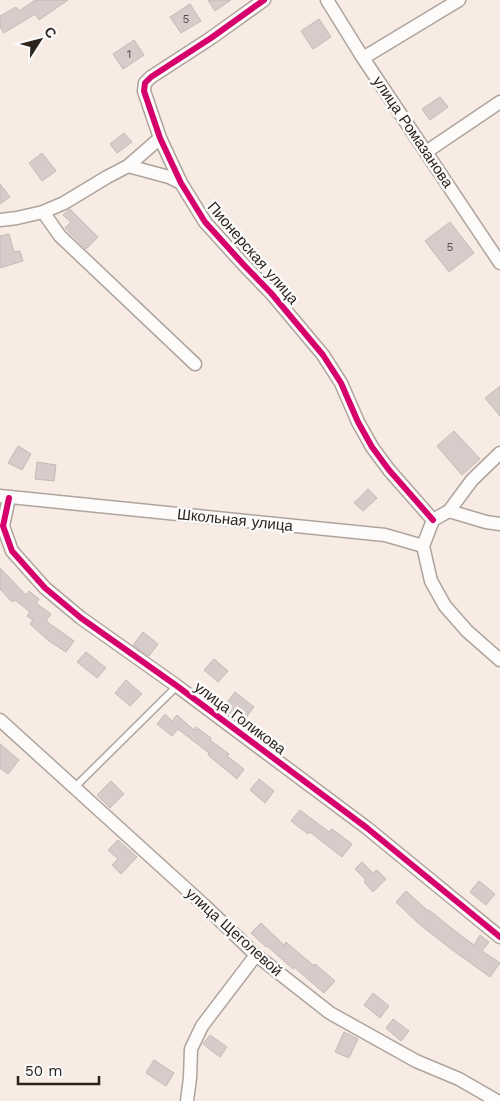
<svg xmlns="http://www.w3.org/2000/svg" width="500" height="1101" font-family="'Work Sans',sans-serif">
<style>
.building{fill:#d8cccb;stroke:#c5bab8}
.lines{fill:none;stroke-linecap:round;stroke-linejoin:round}
.lane-casing{stroke:#aea49e;stroke-width:9}
.street-casing{stroke:#aea49e;stroke-width:15}
.lane{stroke:#fefcfb;stroke-width:6}
.street{stroke:#fefcfb;stroke-width:12}
.cycleway-casing{stroke:#fbfbfb;stroke-width:9}
.cycleway{stroke:#d6006c;stroke-width:6}
.labels{text-anchor:middle;stroke-width:5;stroke-linejoin:round;paint-order:stroke}
.number-label{font-size:12px;fill:#574d48}
.street-label{font-size:15px;fill:#2c231c;stroke:#fbfbfb}
</style>
<rect width="100%" height="100%" fill="#f7ebe3"/>
<path class="building" d="M35,0h33l-29,20 -4,-6 -31,19 -4,-6v-11l16,-9 3,4z
M208,0h23l-16,11z
M190,4l11,17 -20,12 -11,-16z
M319,19l12,18 -18,12 -12,-18z
M134,40l10,15 -21,14 -10,-15z
M440,97l8,10 -18,13 -8,-11z
M124,133l8,9 -15,11 -7,-9z
M42,153l14,18 -14,10 -13,-18z
M0,184l10,13 -10,7z
M70,209l28,28 -12,12 -21,-21 6,-6 -8,-7z
M450,222l24,31 -25,19 -24,-31z
M9,234l5,18 6,-1 3,10 -23,7v-32z
M500,386v30l-15,-18z
M454,431l26,28 -18,16 -25,-29z
M18,446l13,8 -9,16 -14,-7z
M37,462l19,3 -2,16 -19,-2z
M368,489l9,9 -14,13 -9,-8z
M0,568l26,27 3,-4 10,8 -3,4 15,11 -5,7 28,20 -8,11 -17,-11 -19,-17 3,-4 -6,-4 3,-4 -15,-12 -3,2 -12,-13z
M143,632l15,12 -9,12 -16,-11z
M86,652l20,16 -9,10 -20,-16z
M214,659l14,12 -10,11 -14,-12z
M126,680l16,14 -12,12 -15,-13z
M235,692l19,15 -12,16 -19,-15z
M165,714l7,7 5,-6 17,15 2,-3 15,11 -1,2 19,14 -2,2 17,13 -7,10 -29,-24 1,-2 -31,-24 -6,7 -15,-12z
M0,744l19,16 -11,14 -8,-6z
M259,779l15,12 -9,12 -15,-13z
M111,781l13,13 -14,14 -13,-13z
M300,810l29,22 3,-3 20,15 -10,13 -32,-25 -2,2 -17,-13z
M118,840l19,17 -16,17 -9,-9 6,-6 -10,-9z
M362,862l11,11 4,-3 9,9 -13,13 -9,-10 2,-2 -11,-11z
M479,881l16,13 -9,11 -16,-13z
M406,891l22,20 1,-1 26,21 19,14 6,-10 9,7 -7,9 18,12 -10,14 -39,-28 -33,-26 -22,-21z
M261,923l23,22 2,-3 28,24 1,-2 20,17 -11,12 -30,-26 -1,2 -26,-23 -1,1 -15,-14z
M373,993l16,13 -9,12 -16,-13z
M393,1019l16,12 -8,10 -15,-13z
M344,1032l14,7 -9,19 -14,-6z
M210,1035l17,12 -7,10 -17,-13z
M154,1060l20,13 -8,13 -20,-13z"/>
<g class="lines">
<defs>
<path id="lane" d="M75,787l102,-101"/>
<path id="street" d="M264,0l-53,38 -60,39 -6,6 -1,8 16,47 21,45 24,39 38,42 28,29 52,62 18,28 17,39 14,25 17,23 44,50
M327,0l36,58 137,205
M363,58l96,-58
M426,152l74,-50
M128,166l41,11 12,6
M43,212l17,24 135,128
M0,220l17,-2 26,-6 21,-9 43,-26 21,-11 32,-28
M0,496l385,39 38,11 10,-26 16,-9 23,-31 28,-27
M9,498l-6,28 9,25 33,37 36,30 96,68 190,142 133,109
M449,511l37,11 14,2
M423,546l8,35 14,25 22,25 33,29
M0,720l205,186 51,49 74,58 86,48 43,18 38,22
M187,1101l3,-23 1,-29 11,-23 54,-71"/>
</defs>
<use href="#lane" class="lane-casing"/>
<use href="#street" class="street-casing"/>
<use href="#lane" class="lane"/>
<use href="#street" class="street"/>
<defs>
<path id="cycleway" d="M264,0l-53,38 -60,39 -6,6 -1,8 16,47 21,45 24,39 38,42 28,29 52,62 18,28 17,39 14,25 17,23 44,50
M9,498l-6,28 9,25 33,37 36,30 96,68 190,142 133,109"/>
</defs>
<use href="#cycleway" class="cycleway-casing"/>
<use href="#cycleway" class="cycleway"/>
</g>
<g class="labels">
<g class="number-label">
<text x="186" y="23">5</text>
<text x="129" y="58">1</text>
<text x="450" y="251">5</text>
</g>
<g class="street-label">
<text transform="translate(413 132) rotate(56)" y="5">улица Ромазанова</text>
<text transform="translate(253 253) rotate(49)" y="5">Пионерская улица</text>
<text transform="translate(235 520) rotate(6)" y="5">Школьная улица</text>
<text transform="translate(240 718) rotate(37)" y="5">улица Голикова</text>
<text transform="translate(234 932) rotate(42)" y="5">улица Щеголевой</text>
</g>
</g>
<g transform="translate(40 40) rotate(54)" stroke="#fbfbfb" stroke-width="4" paint-order="stroke">
<path d="M0-4L9 19L0 12L-9 19Z" fill="#2c231c"/>
<text y="-8" font-size="14" font-weight="bold" text-anchor="middle" fill="#2c231c">С</text>
</g>
<path d="M18 1076v8h81v-8" fill="none" stroke="#2c231c" stroke-width="2.5"/>
<text x="25" y="1076" font-size="15" fill="#2c231c" stroke="#fbfbfb" stroke-width="4" paint-order="stroke">50 m</text>
</svg>
